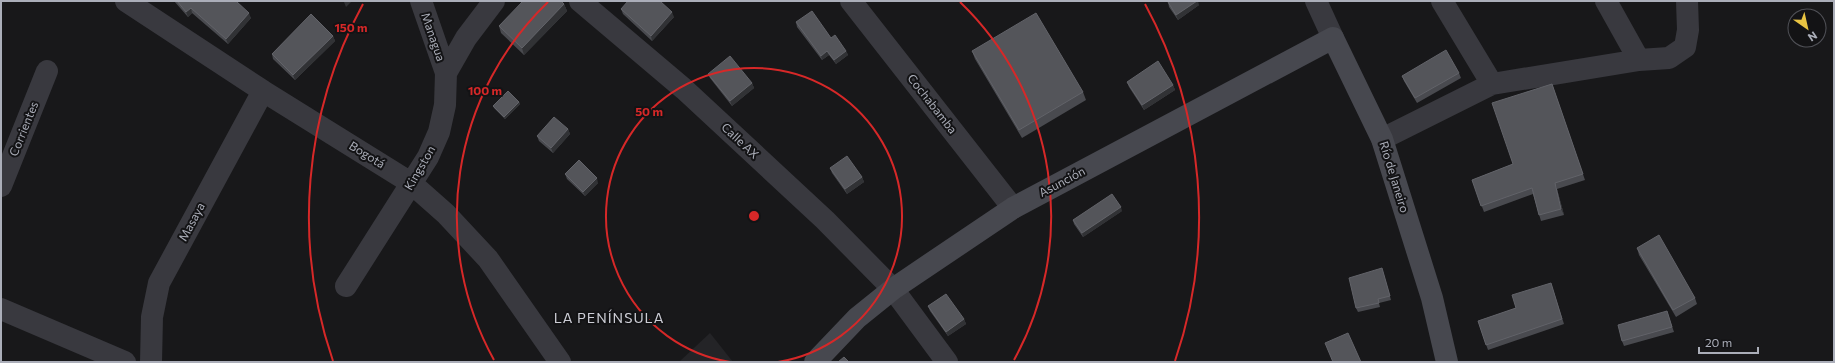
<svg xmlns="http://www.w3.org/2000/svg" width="1835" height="363" font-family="Commissioner,sans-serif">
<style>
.built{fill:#242427}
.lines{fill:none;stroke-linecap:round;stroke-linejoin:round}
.street{stroke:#39393f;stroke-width:22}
.secondary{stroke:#47484f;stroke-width:22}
.wall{fill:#494a4f}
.shaded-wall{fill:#313235}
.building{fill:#54555a;stroke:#626369}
.ring{fill:none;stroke:#d62828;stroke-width:2}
.labels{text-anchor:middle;stroke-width:4;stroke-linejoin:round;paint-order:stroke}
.street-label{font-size:12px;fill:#abaeb9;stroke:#131315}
.quarter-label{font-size:14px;letter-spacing:1px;fill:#cccdd5;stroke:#131315}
.centre{fill:#d62828;stroke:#131315;stroke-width:2}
.ring-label{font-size:12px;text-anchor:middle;font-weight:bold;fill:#d62828;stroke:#131315;stroke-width:4;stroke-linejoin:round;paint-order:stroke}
</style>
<rect width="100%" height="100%" fill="#18181a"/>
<path class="built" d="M710,333l23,29h-54z"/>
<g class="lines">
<path class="street" d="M126,1l137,90 148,92 35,31 42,45 72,103
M421,1l25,72
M580,1l104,88 141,131 68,69 54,73
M851,1l162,207
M1316,1l17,37
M1442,1l50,83
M1606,1l33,59
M1382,139l110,-55 147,-24 30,-2 16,-11 3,-17 -1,-29
M1,186l46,-115
M346,286l82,-129 11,-25 6,-27 1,-32 20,-35 28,-37
M1,309l124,53
M151,362l1,-45 7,-34 104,-192"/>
<path class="secondary" d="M815,362l42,-44 36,-29 120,-81 320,-170 49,101 50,159 15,64"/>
</g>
<path class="wall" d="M174,1h62l15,17 -23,26 -36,-31 -4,4z
M1168,2l31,3 -21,15 -9,-13z
M564,4l3,7 -43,44 -23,-22 -2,-7z
M621,9l53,8 -22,24 -29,-27z
M796,22l35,16 15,13 2,4 -12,9 -7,-9 -7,5 -25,-33z
M333,36l2,5 -40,39 -22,-21 -1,-5z
M972,51l111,41 3,8 -64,38 -47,-79z
M1459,73l2,5 -44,25 -13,-22 -2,-5z
M708,74l44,9 2,5 -22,18 -22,-28z
M1127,82l46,3 2,5 -31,20 -15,-23z
M1552,84l33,96 -28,9 7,26 -23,6 -8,-27 -49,18 -12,-32 41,-16z
M519,102l1,2 -15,15 -11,-11 -1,-2z
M568,129l2,5 -17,19 -14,-12 -2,-5z
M830,168l32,9 2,5 -17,12 -15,-21z
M565,174l33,9 -13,13 -18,-17z
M1122,211l-39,26 -9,-13 -1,-4z
M1637,248l58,50 2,6 -21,13 -37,-62z
M1382,268l9,32 -12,3 1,4 -22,5 -2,-4z
M1551,283l13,41 -76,26 -10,-29 38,-13z
M928,306l36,13 2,5 -18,12 -18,-25z
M1667,311l7,21 -50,14 -2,-5z"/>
<path class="shaded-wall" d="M345,1h7l-6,6 -2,-5z
M1197,1h1l1,4 -21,15 -2,-5z
M564,4l3,7 -43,44 -2,-7z
M191,8l1,5 -4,4 -2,-5z
M672,12l2,5 -22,24 -1,-5z
M249,13l2,5 -23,26 -2,-5z
M333,36l2,5 -40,39 -2,-5z
M827,51l2,4 -7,5 -1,-4z
M846,51l2,4 -12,9 -2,-4z
M752,83l2,5 -22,18 -2,-5z
M1173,85l2,5 -31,20 -2,-5z
M519,102l1,2 -15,15 -1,-2z
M568,129l2,5 -17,19 -2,-5z
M862,177l2,5 -17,12 -2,-5z
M597,178l1,5 -13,13 -2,-4z
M1555,183l2,6 7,26 -3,-6z
M1121,207l1,4 -39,26 -1,-4z
M964,319l2,5 -18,12 -2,-4z"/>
<path class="building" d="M177,1h59l13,12 -23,26 -35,-31 -5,4z
M523,1h38l3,3 -42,44 -23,-22z
M628,1h32l12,11 -21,24 -30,-27z
M1169,1h28l-21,14 -8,-13z
M812,11l19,27 4,-3 11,16 -12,9 -7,-9 -6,5 -25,-34z
M1036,13l47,79 -64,38 -47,-79z
M311,14l22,22 -40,39 -21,-21z
M1446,50l13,23 -44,25 -13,-22z
M730,56l22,27 -22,18 -22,-27z
M1158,61l15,24 -31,20 -15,-23z
M1552,84l31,90 -28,9 6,26 -22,6 -7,-27 -51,18 -9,-26 41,-16 -21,-61z
M508,91l11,11 -15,15 -11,-11z
M554,117l14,12 -17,19 -14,-12z
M847,156l15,21 -17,12 -15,-21z
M579,160l18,18 -14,14 -18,-18z
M1112,194l9,13 -39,26 -9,-13z
M1659,235l36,63 -22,12 -36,-62z
M1382,268l8,28 -12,3 1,4 -23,5 -7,-30z
M1551,283l11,36 -76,26 -8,-24 38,-13 -4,-13z
M946,294l18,25 -18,13 -18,-26z
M1667,311l5,16 -50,14 -4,-16z
M1348,333l13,29h-28l-8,-19z
M844,357l5,5h-11z"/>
<g class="ring">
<path d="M730 362A148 148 0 1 1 778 362"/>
<path d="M494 360A297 297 0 0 1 548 2M960 2A297 297 0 0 1 1014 360"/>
<path d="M333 361A445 445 0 0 1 363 4M1145 4A445 445 0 0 1 1175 361"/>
</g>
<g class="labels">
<g class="street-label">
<text transform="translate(433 37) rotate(71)" y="4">Managua</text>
<text transform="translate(932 104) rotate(52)" y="4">Cochabamba</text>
<text transform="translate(24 129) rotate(-68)" y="4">Corrientes</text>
<text transform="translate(740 141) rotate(43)" y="4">Calle AX</text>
<text transform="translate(367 155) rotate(32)" y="4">Bogotá</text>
<text transform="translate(420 168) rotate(-60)" y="4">Kingston</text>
<text transform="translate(1394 177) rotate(73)" y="4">Río de Janeiro</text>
<text transform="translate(1062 182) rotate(-28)" y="4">Asunción</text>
<text transform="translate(192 222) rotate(-62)" y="4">Masaya</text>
</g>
<g class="quarter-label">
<text x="609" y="323">LA PENÍNSULA</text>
</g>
</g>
<circle cx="754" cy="216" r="6" class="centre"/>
<g class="ring-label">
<text x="351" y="32">150 m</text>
<text x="485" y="95">100 m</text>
<text x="649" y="116">50 m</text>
</g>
<rect width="1835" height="363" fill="none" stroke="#abaeb9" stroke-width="4"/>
<g transform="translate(1807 28) rotate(146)"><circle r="19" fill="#131315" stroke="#505157"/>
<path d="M0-3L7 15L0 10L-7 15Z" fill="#e8c342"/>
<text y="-6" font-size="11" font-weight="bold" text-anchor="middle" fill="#abaeb9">N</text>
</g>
<path d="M1699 347v6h59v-6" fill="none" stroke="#abaeb9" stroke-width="2"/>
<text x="1705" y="347" font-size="12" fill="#abaeb9" stroke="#131315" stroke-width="3" paint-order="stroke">20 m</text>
</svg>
